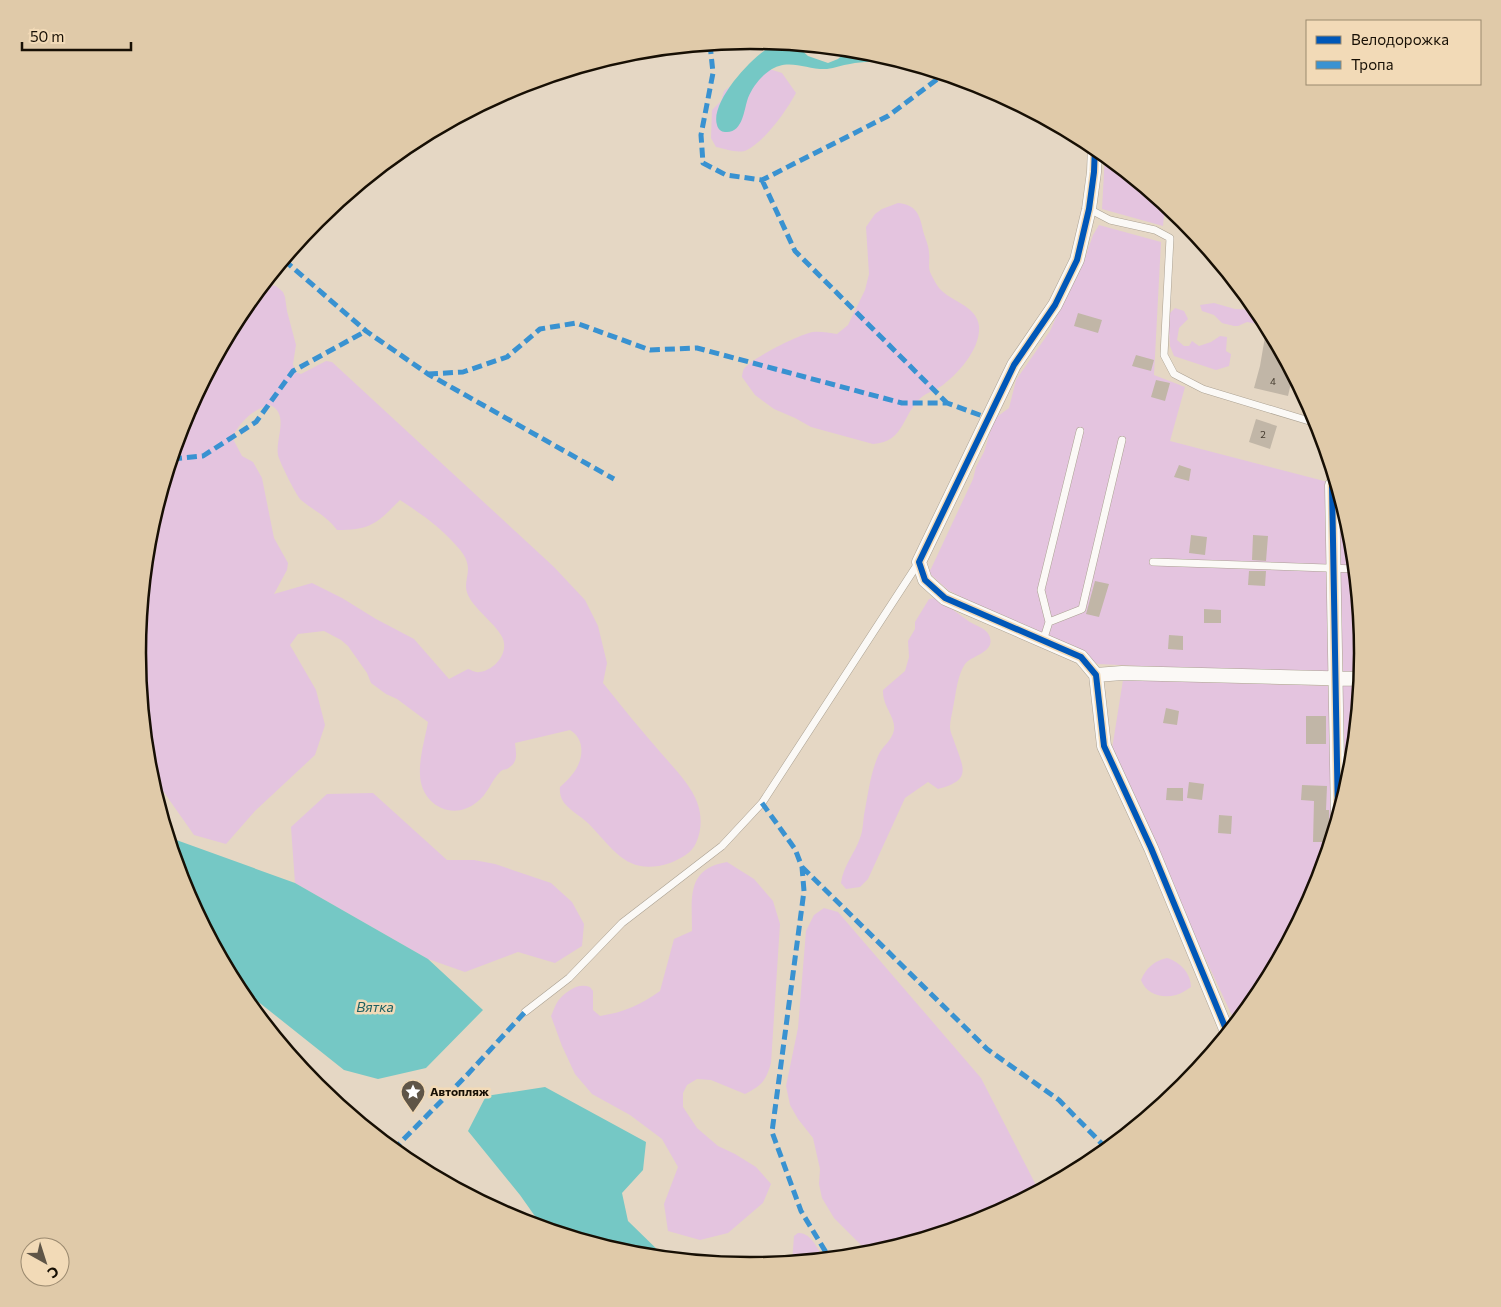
<svg xmlns="http://www.w3.org/2000/svg" width="1501" height="1307" font-family="Commissioner,sans-serif">
<style>
.green{fill:#e4c4df;fill-rule:evenodd}
.water{fill:#75c8c5}
.building{fill:#c1b6a7}
.lines{fill:none;stroke-linecap:round;stroke-linejoin:round}
.lane-casing{stroke:#aba192;stroke-width:8}
.street-casing{stroke:#aba192;stroke-width:15}
.lane{stroke:#fbf9f6;stroke-width:7}
.street{stroke:#fbf9f6;stroke-width:14}
.quiet{stroke:#3992d1;stroke-width:5;stroke-dasharray:10 5;stroke-linecap:butt}
.cycleway-casing{stroke:#f2dab7;stroke-width:9}
.cycleway{stroke:#0057b8;stroke-width:6}
.labels{text-anchor:middle;stroke-width:5;stroke-linejoin:round;paint-order:stroke}
.number-label{font-size:10px;fill:#42392d}
.poi-label{font-size:12px;font-weight:bold;fill:#170f04;stroke:#f2dab7;text-anchor:start}
.water-label{font-size:14px;font-style:italic;fill:#1d6062;stroke:#f2dab7}
.rim{fill:none;stroke:#170f04;stroke-width:2.5}
</style>
<rect width="100%" height="100%" fill="#e5d7c4"/>
<path class="green" d="M766,68l16,5 14,20c-10,18 -30,47 -49,57 -8,4 -22,-1 -31,-3l-5,-9 1,-28 9,-9 3,-10 29,-22z
M1105,154l60,50 -2,22 -61,-17z
M898,203c21,2 22,15 26,31 2,6 5,13 5,19 1,6 -1,13 1,19 3,6 7,15 12,19 12,11 35,16 37,35 2,22 -20,47 -36,59 -7,5 -14,7 -20,11 -21,16 -17,46 -50,48l-62,-17 -16,-9 -21,-9 -19,-14 -13,-18c0,-1 1,-7 2,-8 6,-10 56,-35 69,-37 8,-1 16,1 24,2l11,-9 17,-35 4,-16 -3,-47 9,-13 7,-5z
M1099,225l62,17 -7,133 31,12 -15,54 158,41 4,193 -234,-11 -55,-23 -95,-51 -19,-17 44,-94 3,-12 8,-15 10,-33 15,-11 7,-28 34,-49 17,-38 9,-14 8,-18 9,-26z
M265,284l11,2 7,6 2,5 2,14 9,34 -3,19 2,8 6,2 25,-13 6,1 222,205 31,33 13,26 9,37 -4,20c19,24 38,47 58,70 12,14 30,32 36,49 5,13 5,28 -1,41 -4,10 -16,16 -26,20 -42,14 -56,-13 -81,-39 -12,-12 -31,-18 -29,-37 4,-4 8,-7 11,-11 12,-13 16,-36 -1,-46l-55,13c1,11 4,19 -8,26 -3,1 -4,0 -7,3 -9,9 -12,22 -23,30 -24,20 -56,3 -57,-27 -1,-17 5,-36 8,-53l-31,-23 -11,-5 -15,-11 -4,-10 -19,-27 -7,-6 -17,-9 -26,3 -8,11 26,45 9,35 -10,30 -60,56 -29,33 -32,-9 -45,-64 -12,-118 12,-119 35,-116 57,-106zM270,405c20,9 5,34 8,50 1,6 19,42 23,45 12,10 27,17 36,30 35,0 40,-7 63,-30 23,15 43,29 61,51 15,20 0,28 7,44 6,15 35,34 36,48 2,14 -12,28 -25,29 -3,1 -8,-2 -11,-3l-19,10 -35,-40 -38,-20 -34,-21 -30,-15 -38,11 13,-24 1,-7 -14,-25 -12,-60 -9,-16 -11,-6 -10,-19c9,-15 20,-28 38,-32z
M1214,303l21,6 23,1 8,13 -8,1 -11,-2 -9,4h-4l-12,-3 -8,-8 -12,-4 -2,-6z
M1175,308l9,3 4,8 -9,9 -2,12 7,6h5l3,-5 7,5 12,-4 9,-6 7,1 -1,14 5,3 -2,12 -13,4 -42,-14 -4,-10 -2,-31z
M1337,484l15,50 12,120 -2,20h-19z
M936,598c11,7 21,15 31,22 7,6 17,6 22,15 8,17 -17,20 -24,29 -8,12 -9,30 -12,44 -1,6 -3,13 -3,19 0,5 3,10 4,14 10,28 18,39 -16,48l-10,-7 -23,16 -37,81 -8,8 -14,2 -5,-6c2,-17 14,-30 19,-45 3,-7 3,-16 4,-23 4,-20 6,-40 14,-59 4,-10 14,-15 16,-26 2,-13 -12,-24 -11,-40l22,-19 4,-14 -1,-16 7,-12v-7l14,-23z
M1123,680l209,6 2,147 -17,56 -57,106 -24,29 -51,-109 -73,-166z
M1342,681h19l-9,92 -9,31z
M373,793l74,67h27l21,4 56,19 21,19 12,22 -2,22 -27,17 -37,-11 -53,20 -37,-13 -133,-76 -4,-56 36,-33z
M727,862l27,17 19,22 7,23 -9,139c-5,18 -9,22 -26,31l-34,-14 -14,-1 -10,6 -4,8v14l14,21 21,18 17,8 21,13 15,17 -8,19 -35,30 -28,7 -32,-9 -4,-27 14,-37 -16,-28 -32,-24 -38,-21 -17,-20 -13,-28 -11,-30c2,-4 4,-11 7,-15 7,-9 20,-19 32,-14l3,4v19l7,6c25,-4 40,-11 60,-25l14,-52 18,-8c0,-34 -6,-62 35,-69z
M824,908l14,4 143,166 58,113 -54,29 -114,35 -37,-37 -12,-20 -3,-14 1,-15 -7,-31 -15,-19 -8,-14 -4,-19 12,-58 8,-97 8,-16z
M1167,958c13,4 24,15 24,29 -5,3 -10,7 -15,8 -14,4 -30,-1 -35,-15 5,-12 13,-19 26,-22z
M798,1233c13,-1 20,17 27,27l-33,3 2,-27z"/>
<path class="water" d="M789,44l7,1 12,11 20,7 10,-4 10,-9 22,2 21,6c-14,5 -28,3 -41,6 -8,1 -15,4 -23,5 -21,1 -39,-12 -58,2 -9,6 -17,17 -21,27 -4,11 -5,36 -23,34 -4,0 -7,-3 -8,-7 -7,-22 32,-65 50,-76 6,-4 15,-5 22,-5z
M168,837l127,46 133,76 55,51 -57,58 -48,11 -34,-9 -93,-74 -13,-6 -54,-102z
M545,1087l101,55 -3,28 -21,23 6,28 39,38 -36,-4 -87,-26 -24,-34 -52,-64 18,-35z"/>
<path class="building" d="M1078,313l24,7 -4,13 -24,-7z
M1267,325l26,49 -5,22 -34,-8 6,-22z
M1136,355l18,5 -3,11 -19,-5z
M1156,380l14,3 -5,18 -14,-4z
M1256,419l21,7 -7,23 -21,-7z
M1179,465l12,4 -2,12 -15,-4z
M1191,535l16,2 -2,18 -16,-2z
M1253,535l15,1 -2,25 -14,-1z
M1249,571h17l-1,15 -17,-1z
M1095,581l14,3 -10,33 -13,-3z
M1204,609l17,1v13h-17z
M1169,635l14,1v14l-15,-1z
M1166,708l13,3 -2,14 -14,-2z
M1306,716h20v28h-20z
M1189,782l15,2 -2,16 -15,-2z
M1302,785l25,1 -1,24h3l1,32h-17l1,-41 -13,-1z
M1167,788h16v13l-17,-1z
M1219,815l13,1 -1,18 -13,-1z"/>
<g class="lines">
<defs>
<path id="lane" d="M1089,209l21,11 45,10 15,8 -6,117 10,19 29,15 116,35
M1153,562l203,7
M1049,622l33,-13 40,-169
M1043,641l6,-19 -8,-32 39,-159
M525,1012l44,-34 53,-55 100,-77 40,-43 157,-241"/>
<path id="street" d="M1095,146l-1,26 -5,37 -12,51 -22,45 -41,60 -95,197 6,18 20,18 136,59 15,18 8,71 47,102 77,186
M1332,485l6,334
M1096,675l26,-2 240,6"/>
</defs>
<use href="#lane" class="lane-casing"/>
<use href="#street" class="street-casing"/>
<use href="#lane" class="lane"/>
<use href="#street" class="street"/>
<path class="quiet" d="M710,44l3,29 -12,62 2,28 23,12 36,5 126,-64 56,-42
M762,180l33,71 152,152
M284,260l82,71 62,43 186,105
M428,374l35,-2 44,-15 33,-28 36,-6 74,27 47,-2 205,55h45l41,15
M172,459l31,-3 53,-34 37,-51 73,-40
M762,803l33,46 7,18 2,24 -32,241 29,79 29,48
M802,867l185,182 72,51 49,50
M393,1150l74,-75 58,-63"/>
<defs>
<path id="cycleway" d="M1095,146l-1,26 -5,37 -12,51 -22,45 -41,60 -95,197 6,18 20,18 136,59 15,18 8,71 47,102 77,186
M1332,485l6,334"/>
</defs>
<use href="#cycleway" class="cycleway-casing"/>
<use href="#cycleway" class="cycleway"/>
</g>
<defs>
<symbol id="sight-pin" viewBox="-11 -11 22 30"><path d="M0 17L-7.5 6A9.5 9.5 0 1 1 7.5 6Z" fill="#5f5547" stroke="#f2dab7"/><path d="M0-6L1.8-2.2L6-1.7L2.9 1.2L3.7 5.4L0 3.3L-3.7 5.4L-2.9 1.2L-6-1.7L-1.8-2.2Z" fill="#fff"/></symbol>
</defs>
<g fill-rule="evenodd">
<use href="#sight-pin" x="399" y="1078" width="28" height="38"/>
</g>
<g class="labels">
<g class="number-label">
<text x="1273" y="385">4</text>
<text x="1263" y="438">2</text>
</g>
<g class="poi-label">
<text x="430" y="1096">Автопляж</text>
</g>
<g class="water-label">
<text x="375" y="1012">Вятка</text>
</g>
</g>
<path d="M0 0H1501V1307H0ZM146 653a604 604 0 1 1 1208 0a604 604 0 1 1-1208 0Z" fill="#e0caa9" fill-rule="evenodd"/>
<path class="rim" d="M146 653a604 604 0 1 1 1208 0a604 604 0 1 1-1208 0Z"/>
<rect x="1306" y="20" width="175" height="65" fill="#f2dab7" stroke="#9a896f"/>
<rect x="1316" y="36" width="25" height="8" fill="#0057b8" stroke="#9a896f"/>
<text x="1351" y="45" font-size="15" fill="#170f04">Велодорожка</text>
<rect x="1316" y="61" width="25" height="8" fill="#3992d1" stroke="#9a896f"/>
<text x="1351" y="70" font-size="15" fill="#170f04">Тропа</text>
<g transform="translate(45 1262) rotate(141)"><circle r="24" fill="#f2dab7" stroke="#9a896f"/>
<path d="M0-4L9 19L0 12L-9 19Z" fill="#5f5547"/>
<text y="-8" font-size="14" font-weight="bold" text-anchor="middle" fill="#170f04">С</text>
</g>
<path d="M22 42v8h109v-8" fill="none" stroke="#170f04" stroke-width="2.5"/>
<text x="30" y="42" font-size="15" fill="#170f04" stroke="#f2dab7" stroke-width="4" paint-order="stroke">50 m</text>
</svg>
